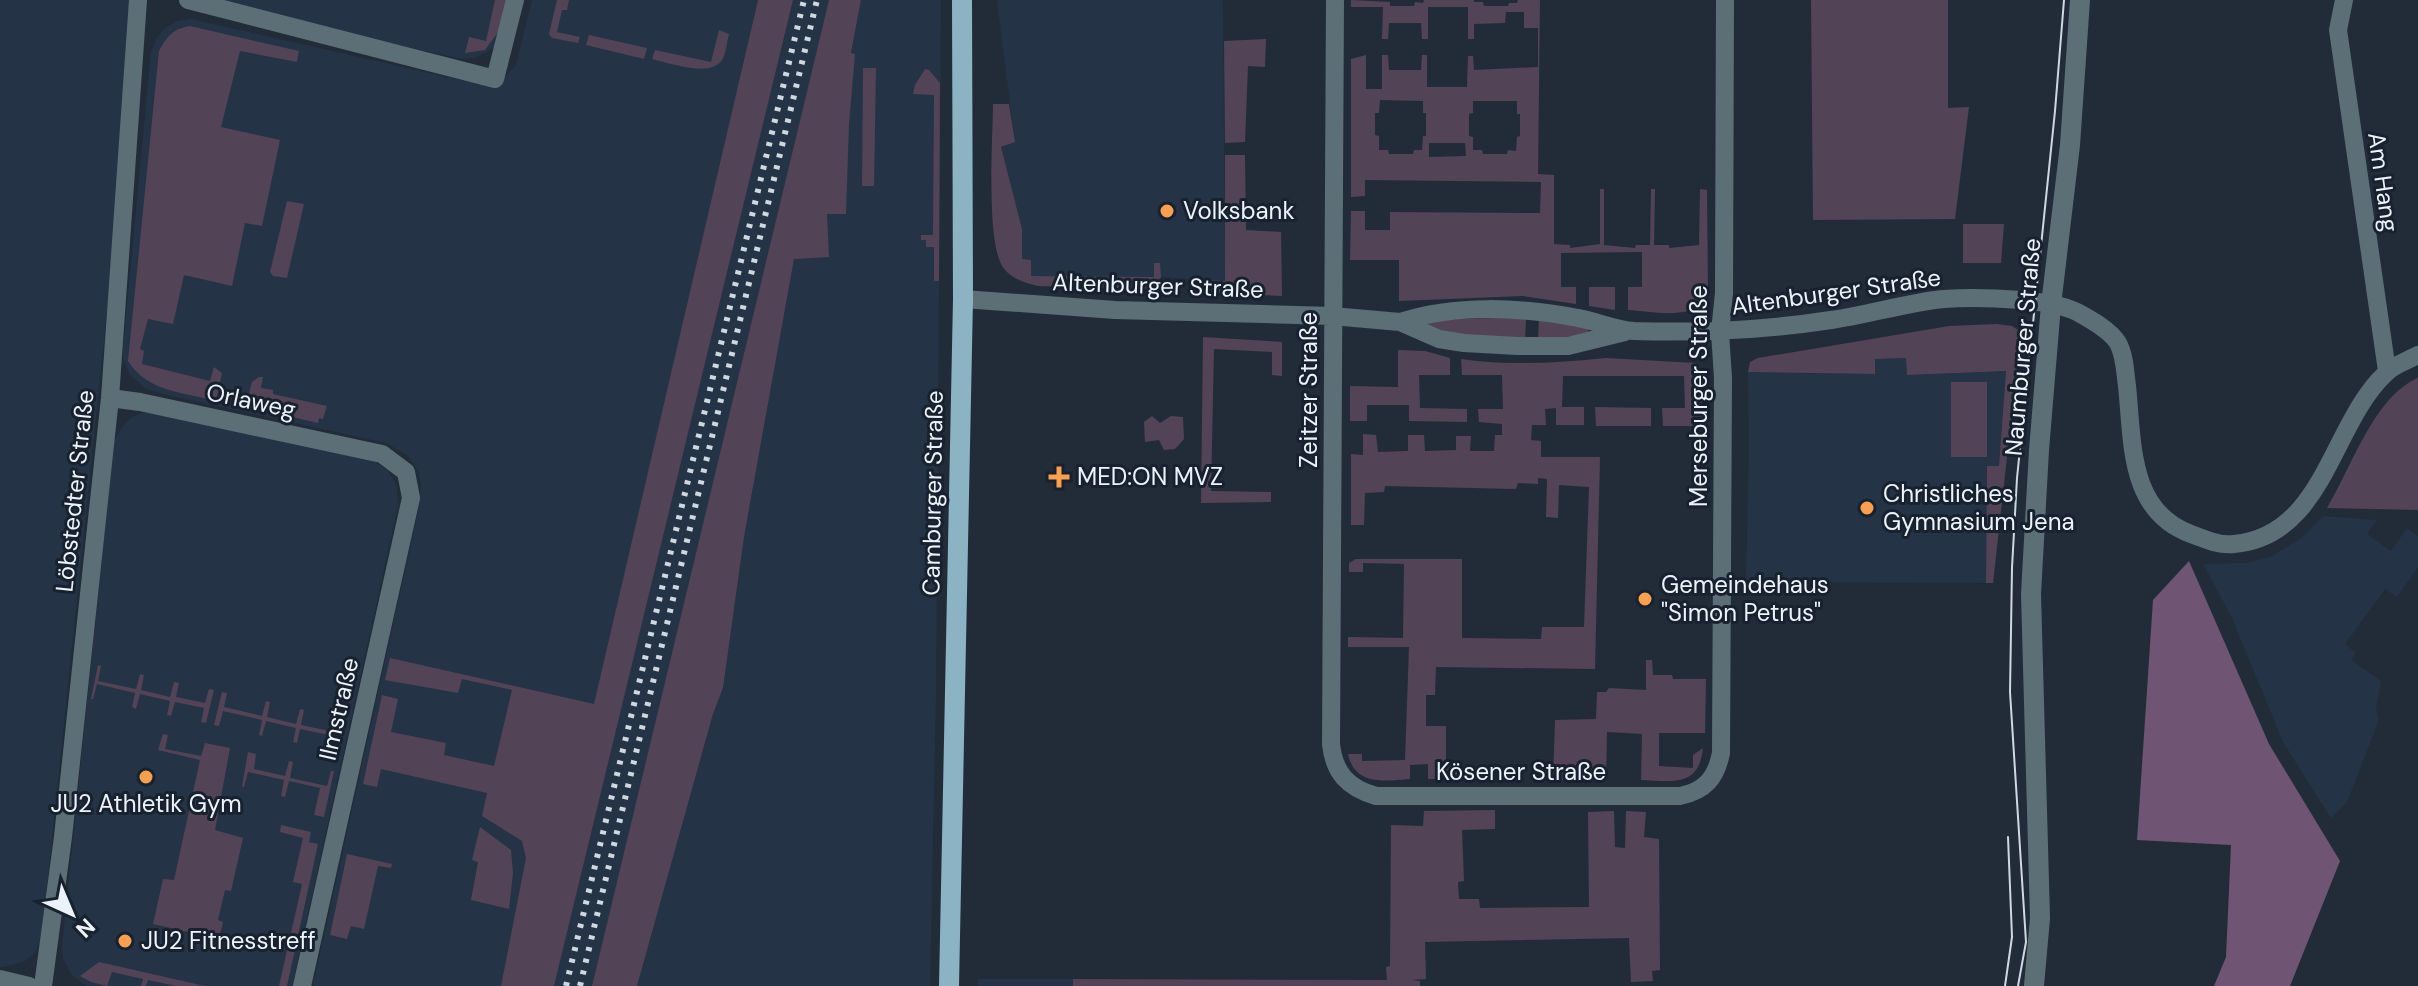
<svg xmlns="http://www.w3.org/2000/svg" width="2418" height="986" font-family="'DM Sans',sans-serif">
<style>
.built{fill:#253346}
.green{fill:#534356;fill-rule:evenodd}
.forest{fill:#6f5473}
.lines{fill:none;stroke-linecap:round;stroke-linejoin:round}
.minor{stroke:#5c6f77;stroke-width:18}
.tertiary{stroke:#5c6f77;stroke-width:20}
.primary{stroke:#8bb3c3;stroke-width:20}
.tram{stroke:#cfd7e0;stroke-width:2}
.rail{stroke:#cfd7e0;stroke-width:6;stroke-dasharray:4 8;stroke-linecap:butt}
.poi-dot{fill:#fa9f4e;stroke:#18222f;stroke-width:3}
.labels{text-anchor:middle;stroke-width:6;stroke-linejoin:round;paint-order:stroke}
.street-label{font-size:24px;fill:#ebf2fb;stroke:#18222f}
.poi-label{font-size:24px;fill:#ebf2fb;stroke:#18222f;text-anchor:start}
</style>
<rect width="100%" height="100%" fill="#222c39"/>
<path class="built" d="M0,0h135l-17,206 -76,728 -7,19 -10,8 -22,6h-3z
M196,0h314l-16,48 -20,10 -12,1z
M532,0h226l-228,986h-217l104,-470 4,-33 -3,-12 -11,-16 -21,-12 -223,-49 -18,-6 -15,-13 -7,-16v-11l28,-296 6,-15 7,-8 13,-8 14,-2 269,61 37,1 9,-5 10,-11z
M793,0h36l-155,651 -82,335h-38z
M861,0h80l-5,693 -6,293h-293l76,-272 10,-26 21,-151 50,-278 57,-206z
M997,0h226l2,282 -64,-5 -130,-1 -9,-16v-31l-22,-82 15,-5z
M1906,358l1,17 99,-4 -7,96h-12l-1,116 -240,-1 3,-134 -1,-76 126,2v-15z
M143,413h14l218,48 13,10 9,15 1,20 -106,480h-206l-15,-12 -8,-16 -1,-12 52,-505 9,-15 9,-9z
M2323,516l54,4 -10,14 24,17 16,-23 11,8v31l-21,30 -12,-8 -40,55 11,9 -5,7 30,21 -5,27 3,12 -32,82 -16,16 -48,-76 -51,-124 -29,-54 44,-1 23,-6 32,-19z
M978,979h95v7h-95z"/>
<path class="green" d="M495,0h11l-7,31 -14,19 -20,3 4,-16 17,4z
M557,0h12l-2,10h-5l-5,22 23,5 -2,6 -26,-5 -3,-4z
M758,0h35l-239,986h-53l25,-128 -4,-17 -40,-25 5,-23 -106,-24 -4,18 -14,-3 19,-89 16,4 -7,33 55,11 -2,12 50,11 18,-76 -50,-11 -4,14 -73,-13 5,-22 204,46z
M829,0h32l-10,53 4,1 -6,70 -3,90h-19l2,43 -35,2 -50,278 -21,151 -10,26 -76,272h-45z
M1351,0l39,2v4h24l1,-4 8,1 1,-3h50v2h9l1,4h24l1,-3h8l1,-3h22l-2,174 16,1v69l16,1v3l30,-4v-55h4v56l31,3 1,-3h14l1,-56h4l-1,56h15v3l30,-3 1,-56 7,1 1,102c-10,31 -55,19 -80,18v-23h14v-35l-81,1v34h15v17l-53,-8 -124,5v-41h-49l1,-49h14v19h25v-18l150,1 1,-31 -176,-2v16l-14,1v-138l15,-4v34h16v-34h6l1,15h32l1,-15h5v32h40l1,-31h5l1,14 64,-3v-39h-14v-16h-18l-1,11 -31,1v15h-6v-32h-40v32h-6l-1,-16h-32l-1,16h-6l1,-32h-32zM1380,100l43,1v12h3v23h-3l-1,14h-8l-1,4h-24l-1,-4h-9v-14l-4,-1v-22h4zM1473,101h44v13h3v22l-3,1 -1,14 -8,-1 -1,4h-24l-1,-4h-9v-13l-4,-1v-22l4,-1zM1429,143h36l1,13 -37,1z
M1811,0h137v108l21,-1 -14,112 -142,1z
M190,26l109,25 -2,11 -57,-11 -19,76 59,13 -18,86 -17,-3 -13,63 -48,-11 -11,49 -25,-5 -8,30 4,2 -2,13 68,17 4,-14 8,6 -6,28c-34,-9 -68,-9 -88,-40l31,-310c8,-15 14,-22 31,-25z
M719,30l10,4c-2,7 -3,20 -7,26 -11,18 -53,3 -70,-1l3,-9 56,12z
M589,35l58,13 -3,11 -58,-14z
M1266,39l-1,28 -17,-1 -3,76 -20,1 -1,-102z
M863,68h13l-2,118h-12z
M925,69l4,1 11,13 -1,198h-5v-34h-8v-7h-5v-5h12l1,-140 -21,-1 2,-9z
M993,104h16l6,38 -14,5 21,82v30l9,1v16l123,1v-14h6l1,14 -7,12 -116,-3c-12,-3 -24,-6 -33,-16 -20,-21 -12,-133 -12,-166z
M1225,155h20l1,75 35,2 1,64 -86,-4 -1,-12 30,1z
M287,201l17,3 -17,74 -14,-2 -3,-4z
M1963,224h41l-3,39h-38z
M1589,287h26v23l-26,-4z
M1526,317l-1,25 -58,-5 -40,-10v-4l6,-3z
M1539,318l47,10 5,5 -53,9z
M1997,324l15,2 9,6 -28,251h-7l1,-117h12l7,-95 -99,4 -1,-17 -31,1v15l-127,-2 2,-10 8,-4 191,-32z
M1203,337l79,5v34l-10,-1v-23l-58,-3 -3,142 60,1v10l-70,1z
M1398,350l27,1 25,7v17h-31l1,33 47,1v13l-58,-1v-16h-42v16h-17v-35l48,1z
M1606,358l89,5c18,16 12,41 12,63h-44l-1,-18h23l-1,-32h-121l-1,31h22v18h-28v-17l-11,1 1,16h-14l-1,15 10,1v16h59l-5,212 -159,-2 -1,28h-9v31h20v38l12,1v14h-30v-15l-18,1v14c-26,2 -55,7 -62,-25h14v7l43,-1 4,-113h-61v-10l55,1 1,-74 -41,-1v9h-14v-9l7,-4h106v79l79,1 1,-12h42l5,-140 -30,-2 -1,33 -12,-1 1,-38 -9,-1v6l-20,-1 -2,6 -131,-3 -1,6 -19,1 -1,32h-13v-71l12,1v-21l13,1 2,17 30,-1v-16h16l1,16 31,-1v-14h15l-1,15h24l1,-16h7v-11l-23,-2 -1,-13h25l-1,-34h-40l-1,-16c49,7 96,4 145,-1z
M259,377h4l-2,11 12,2v4l54,12 -4,13 -4,-1 -1,5 -68,-16 -3,-6 5,-19z
M2418,378v132l-91,-2c24,-39 47,-112 91,-130z
M1951,382h36v75h-36z
M1595,407l56,1v18h-55z
M1152,416l8,7 11,-7 12,1 1,22 -9,10 -11,1 -5,-10 -14,2 -1,-20z
M1646,660h6l1,15h19l1,4h33l-1,54h-46v33l34,2v-13l10,-7c-4,40 -31,33 -62,32l1,-46 -35,-2 -1,48h-53l2,-60 41,-1 1,-27h9l3,-4 37,2z
M98,665l3,1 -3,15 38,8 4,-15 4,1 -3,15 29,7 4,-15 5,1 -3,14 29,6 4,-14 5,1 -8,33 -5,-1 3,-14 -29,-6 -4,14 -4,-1 3,-14 -30,-7 -4,15 -4,-2 3,-14 -38,-9 -4,15h-2z
M222,692l5,1 -3,14 38,9 4,-15 4,1 -3,15 29,7 4,-15 4,1 -3,15 38,8 4,-14h3l-8,34 -2,-1 3,-15 -39,-8 -3,14 -4,-1 3,-14 -30,-7 -4,15 -3,-1 3,-15 -39,-9 -4,15 -5,-1z
M163,734l5,1 -3,14 36,7 4,-13 25,5 -15,82 28,8 -12,53 -6,-1 -7,30 5,2 -4,17 -66,-15 10,-45 11,1 26,-120 -42,-10z
M248,752l8,2 -2,15 31,7 4,-15 4,1 -3,16 37,8 4,-15h3l-10,46 -10,-2 6,-27 -31,-7 -4,16 -4,-1 3,-16 -36,-8 -4,15h-2z
M1495,810v19l-33,1 2,51 -6,1 1,17h20l1,9 109,-1 -1,-95 26,-1 1,36 10,1 1,-37 20,1 -2,25 15,2 1,131 -8,1 1,10 -22,1 -2,-44 -204,4 1,37 -15,1 9,1v5h-347v-7l314,1 -1,-13 4,-1 1,-141 32,1 1,-15z
M281,825l30,7 -2,10 9,2 -31,142h-8l23,-102 -9,-2 10,-44 -23,-6z
M480,827l31,23 2,23 -4,36 -38,-9 7,-38 -6,-2z
M347,854l45,10 -1,4 -13,-2 -14,63 -13,-3 -4,13 -17,-4z
M99,962l106,24h-29l-28,-6 -2,6h-5l2,-7 -31,-7 -5,14 -16,-4 -11,-6z"/>
<path class="forest" d="M2189,561l80,183 71,117 -50,125h-76l12,-29 5,-112 -94,-5 16,-240z"/>
<g class="lines">
<path class="minor" d="M188,0l307,79 20,-79
M1335,0l-4,744c3,29 17,44 45,52h304c25,-5 36,-18 41,-43l2,-375 -3,-46 4,-39 1,-293
M2344,0l-6,30 49,341
M963,299l152,11 217,6 68,6 39,17 25,4 53,3h51l57,-14
M1400,322c55,-18 121,-15 178,-4 18,3 37,12 56,13 66,2 132,-1 197,-11 37,-5 78,-18 113,-21 26,-2 52,-1 77,1 18,2 40,4 56,12 13,7 33,18 41,31 7,13 7,29 9,43 6,56 1,125 64,148 13,5 29,12 43,10 90,-8 97,-119 151,-170 8,-9 22,-13 33,-19
M110,398l30,4 242,52 24,18 5,26 -109,488
M0,979l29,7
M43,986l20,-149 47,-439 28,-398"/>
<path class="tertiary" d="M2034,986l6,-68 -9,-324 8,-144 12,-145 19,-160 10,-145"/>
<path class="primary" d="M949,986l14,-687 -1,-299"/>
<path class="tram" d="M2005,986l7,-49 -4,-100
M2018,986l8,-44 -16,-250 2,-124 5,-90 38,-367 9,-111"/>
<path class="rail" d="M566,986l238,-986
M580,986l237,-986"/>
</g>
<g class="poi-dot">
<circle cx="1167" cy="211" r="8"/>
<path d="M1055 465h8v8h8v8h-8v8h-8v-8h-8v-8h8z"/>
<circle cx="1867" cy="508" r="8"/>
<circle cx="1645" cy="599" r="8"/>
<circle cx="146" cy="777" r="8"/>
<circle cx="125" cy="941" r="8"/>
</g>
<g class="labels">
<g class="street-label">
<text transform="translate(2383 182) rotate(82)" y="8">Am Hang</text>
<text transform="translate(1158 286) rotate(2)" y="8">Altenburger Straße</text>
<text transform="translate(1836 292) rotate(-8)" y="8">Altenburger Straße</text>
<text transform="translate(2023 347) rotate(-85)" y="8">Naumburger Straße</text>
<text transform="translate(1309 390) rotate(-90)" y="8">Zeitzer Straße</text>
<text transform="translate(1699 396) rotate(-90)" y="8">Merseburger Straße</text>
<text transform="translate(251 401) rotate(12)" y="8">Orlaweg</text>
<text transform="translate(75 491) rotate(-84)" y="8">Löbstedter Straße</text>
<text transform="translate(933 493) rotate(-89)" y="8">Camburger Straße</text>
<text transform="translate(339 709) rotate(-77)" y="8">Ilmstraße</text>
<text x="1521" y="780">Kösener Straße</text>
</g>
<g class="poi-label">
<text x="1183" y="219">Volksbank</text>
<text x="1077" y="485">MED:ON MVZ</text>
<text x="1883" y="502">Christliches<tspan x="1883" dy="28">Gymnasium Jena</tspan></text>
<text x="1661" y="593">Gemeindehaus<tspan x="1661" dy="28">"Simon Petrus"</tspan></text>
<text x="146" y="812" text-anchor="middle">JU2 Athletik Gym</text>
<text x="141" y="949">JU2 Fitnesstreff</text>
</g>
</g>
<g transform="translate(72 914) rotate(136)" stroke="#18222f" stroke-width="6" paint-order="stroke">
<path d="M0-6L14 30L0 20L-14 30Z" fill="#ebf2fb"/>
<text y="-12" font-size="22" font-weight="bold" text-anchor="middle" fill="#ebf2fb">N</text>
</g>
</svg>
